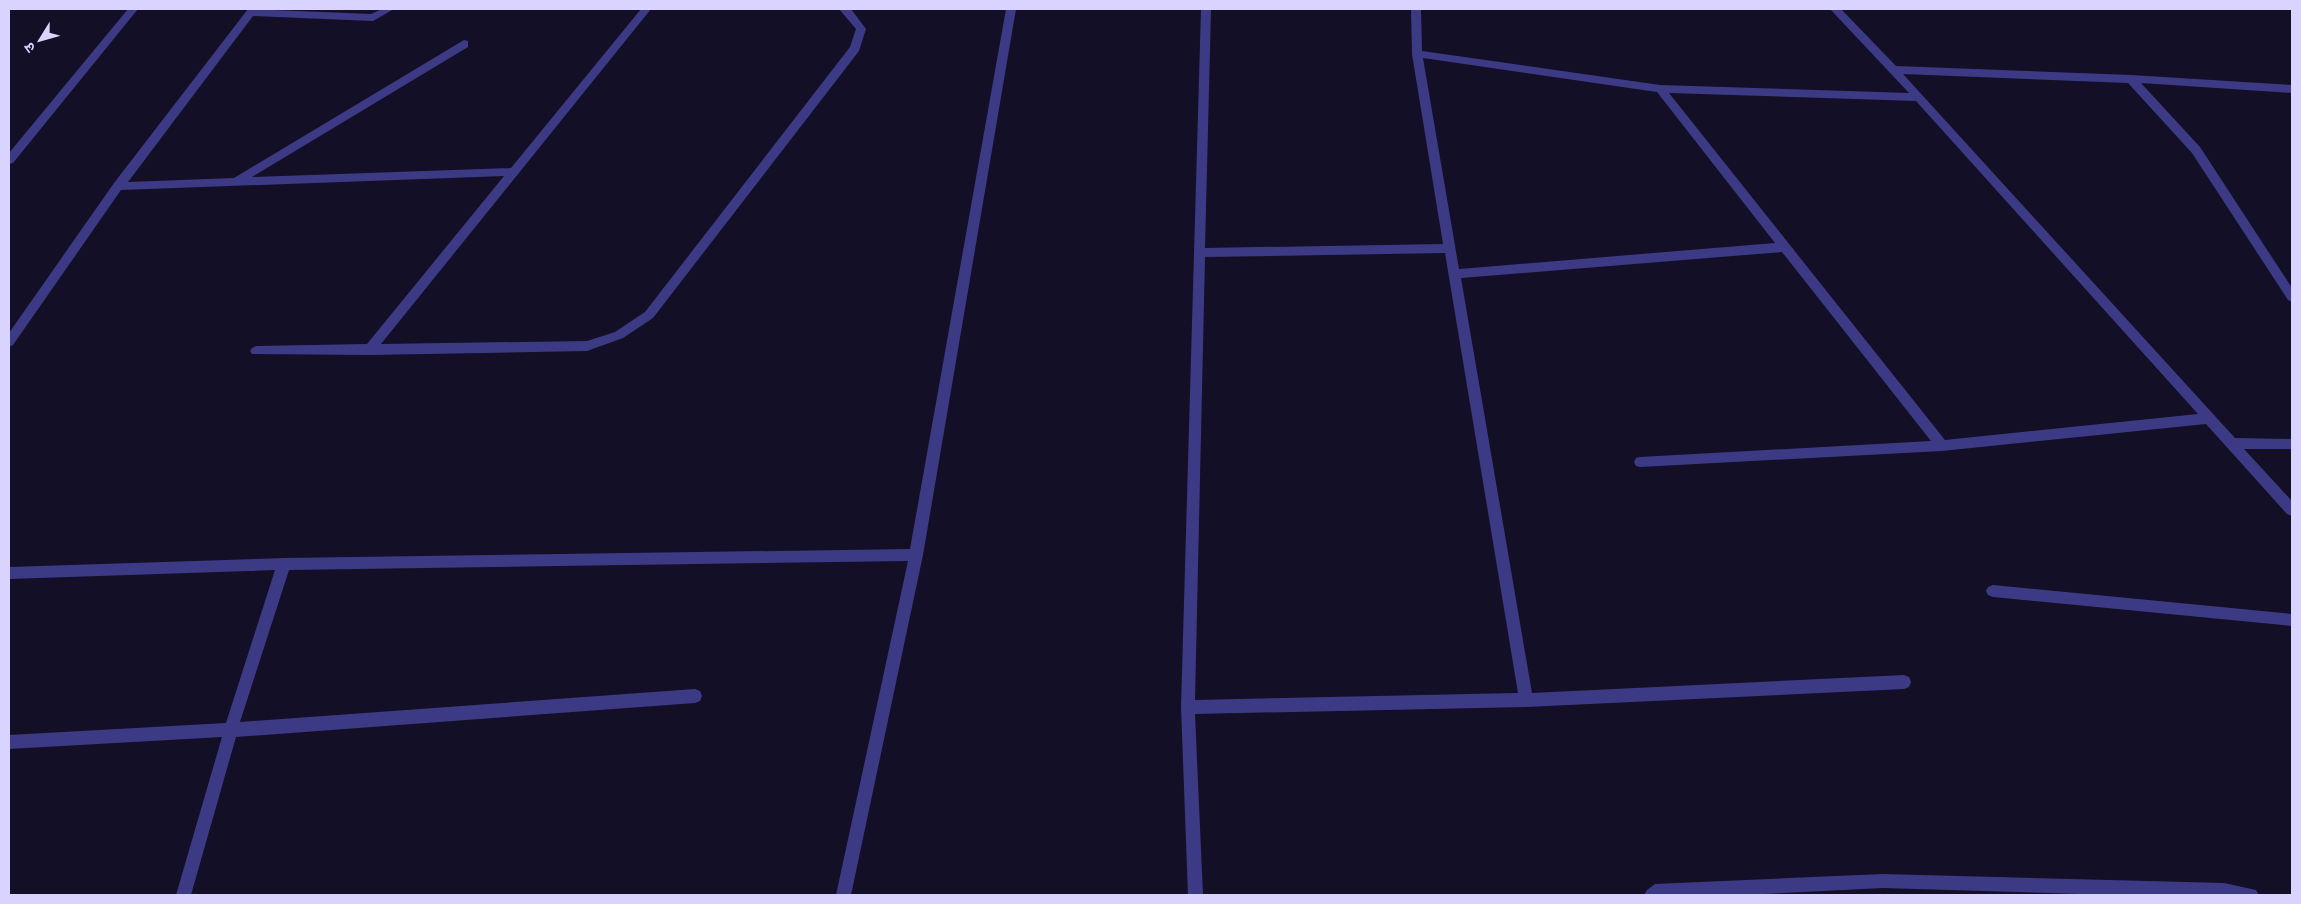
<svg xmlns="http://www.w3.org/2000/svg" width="2301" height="904" font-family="Cabin,'Noto Sans Devanagari',sans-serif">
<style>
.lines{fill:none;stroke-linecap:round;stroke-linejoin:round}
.minor{fill:#3d3a85;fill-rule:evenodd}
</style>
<rect width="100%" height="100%" fill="#130f26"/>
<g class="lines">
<path class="minor" d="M128,9h10l-125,154 -4,1v-11z
M248,9l123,5 11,-5h12l-21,12 -120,-5 -125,166 106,-4 230,-138 4,1v6l-216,130 259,-9 130,-159h10l-270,335 206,-3 28,-9 30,-20 205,-265 6,-18 -17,-20h12l15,20 -7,22 -206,267 -30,20 -36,13 -218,4 -117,-1 -2,-3 2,-3 4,-2 111,-2 137,-168 -383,14 -108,155 -4,2v-14l105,-150z
M1006,9h10l-93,546 -72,340h-15l72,-334 -619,9 -49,152 455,-33 5,2 2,5 -2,5 -5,2 -459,34 -45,158h-15l46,-158 -213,12v-14l217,-12 49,-153 -266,9v-12l275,-9 626,-9z
M1201,9h10l-6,239 238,-4 -31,-190 -1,-45h10l1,42 238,34 249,8 -79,-84h11l55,57 235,9 161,10v8l-151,-10 59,64 92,141v14l-4,-2 -96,-147 -64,-70 -225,-9 332,364 57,1v10h-48l48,52v15l-5,-2 -81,-90 -264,27 -302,16 -4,-1 -2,-4 2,-4 4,-1 291,-16 -149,-189 -321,26 71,415 372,-18 5,2 2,5 -2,5 -5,2 -378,18 -331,7 8,181h-15l-7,-188zM1423,58l234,34 118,151 -316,26zM1669,93l247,8 282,313 -253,26zM1445,253l73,440 -323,7 10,-443z
M1993,585l299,29v12l-299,-29 -5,-2 -2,-4 2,-4z
M1883,874l341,9 32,7 3,5h-146l-230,-7 -140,7h-99l3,-5 8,-6z"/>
</g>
<rect width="2301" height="904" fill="none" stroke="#d9d4ff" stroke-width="20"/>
<g transform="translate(40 40) rotate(233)" stroke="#130f26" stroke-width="4" paint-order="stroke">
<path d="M0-4L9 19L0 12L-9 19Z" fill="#d9d4ff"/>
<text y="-8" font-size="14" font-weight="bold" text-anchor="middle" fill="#d9d4ff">उ</text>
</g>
</svg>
